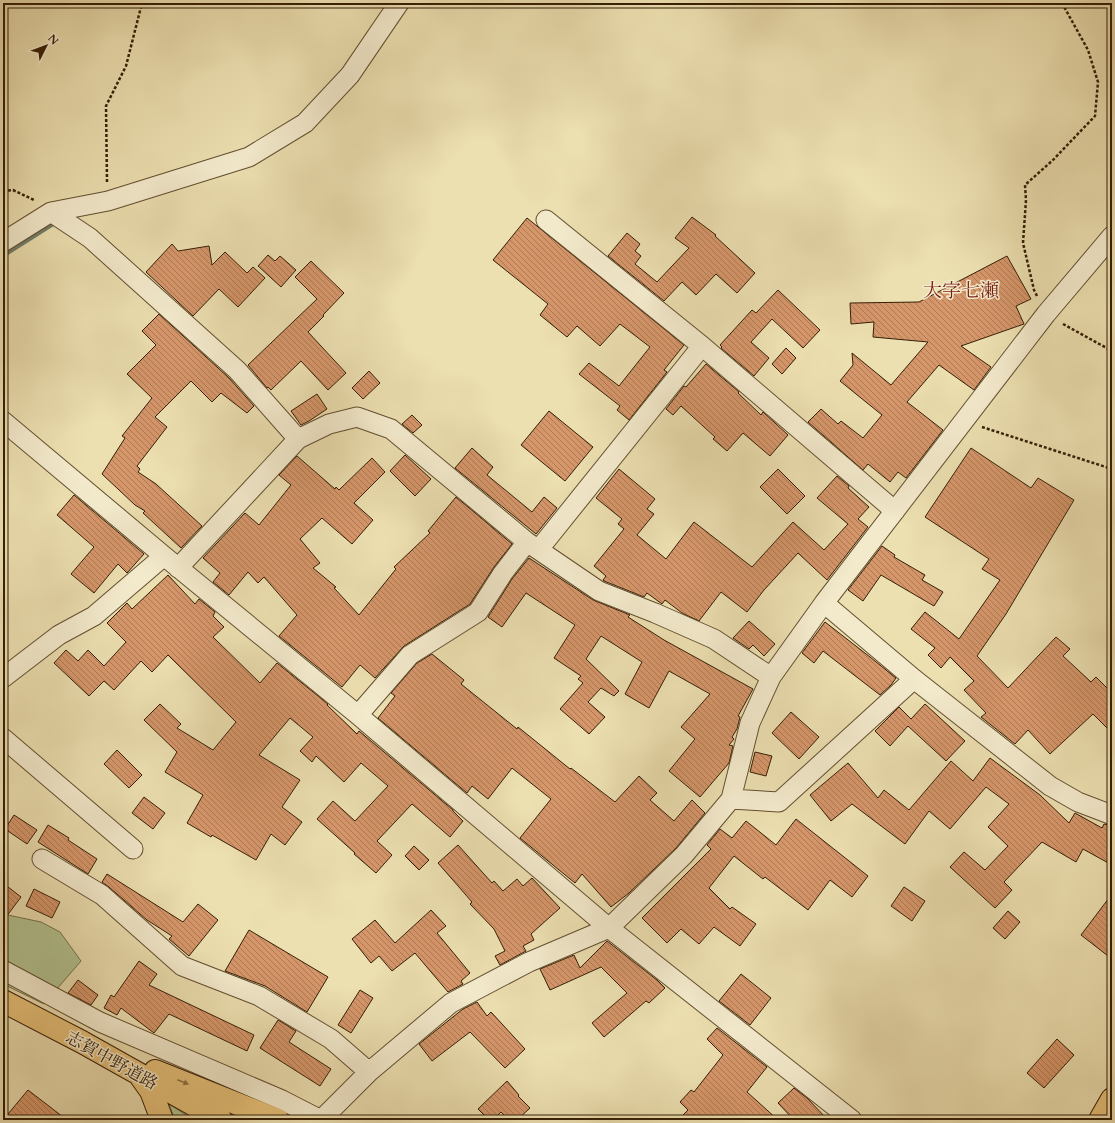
<svg xmlns="http://www.w3.org/2000/svg" width="1115" height="1123" font-family="Cardo,'Noto Serif JP',serif">
<style>
.grass{fill:#b2c390;stroke:#74704a}
.lines{fill:none;stroke-linecap:round;stroke-linejoin:round}
.stream{stroke:#717d6a;stroke-width:5.5}
.building{fill:url(#building-back-hatch);stroke:#351e05}
.minor-casing{stroke:#634e30;stroke-width:21}
.major-casing{stroke:#351e05;stroke-width:24}
.highway-casing{stroke:#351e05;stroke-width:24}
.path{stroke:#351e05;stroke-width:2.5;stroke-dasharray:3 2;stroke-linecap:butt}
.minor{stroke:#f3eacc;stroke-width:19}
.major{stroke:#e6c078;stroke-width:22}
.highway{stroke:#e6c078;stroke-width:22}
.oneway{fill:#8e6f3e}
.labels{text-anchor:middle;stroke-width:3;stroke-linejoin:round;paint-order:stroke}
.street-label{font-size:17px;fill:#351e05;stroke:#f3eacc}
.quarter-label{font-size:19px;fill:#7a1f14;stroke:#f3eacc}
</style>
<defs>
<pattern id="building-back-hatch" width="6" height="6" patternUnits="userSpaceOnUse"><rect width="6" height="6" fill="#d5966a"/><path d="M-1 5l2 2M0 0l6 6M5-1l2 2" fill="none" stroke="#ae7a55"/></pattern>
</defs>
<rect width="100%" height="100%" fill="#ecdfb0"/>
<filter id="stains"><feTurbulence type="fractalNoise" baseFrequency=".005" numOctaves="4"/><feColorMatrix values="0 0 0 0 .2 0 0 0 0 .09 0 0 0 0 .02 0 0 0 .5 -.17"/></filter>
<radialGradient id="worn" r=".72"><stop offset=".6" stop-color="#630" stop-opacity="0"/><stop offset="1" stop-color="#630" stop-opacity=".3"/></radialGradient>
<path class="grass" d="M3,914l38,8 19,10 21,29 -37,43 -41,-20z
M169,1104l25,16h-19z"/>
<g class="lines">
<path class="stream" d="M3,255l49,-31"/>
</g>
<path class="building" d="M692,217l24,18 -1,1 40,37 -18,20 -21,-19 -20,21 -14,-13 -18,19 -56,-45 19,-23 13,11 -5,7 6,5 -6,8 22,18 32,-34 -14,-10z
M527,218l157,127 -20,25 3,2 -38,48 -12,-10 3,-4 -41,-32 10,-11 30,23 31,-39 -30,-23 -20,22 -23,-20 -10,11 -27,-22 8,-11 -55,-44z
M172,244l6,7 31,-5 3,19 13,-13 22,21 6,-6 12,11 -27,29 -19,-18 -26,27 -47,-44z
M268,255l7,6 5,-5 16,14 -15,17 -23,-21z
M1007,256l24,43 -15,7 8,18 -63,22 30,21 -17,23 -35,-25 -32,37 36,28 -37,48 -8,-6 -8,10 -22,-18 -5,6 -55,-48 13,-13 17,15 3,-3 22,17 19,-23 -42,-34 13,-16 -1,-12 39,32 37,-43 -55,-5 1,-15 -23,2 -1,-21 69,-1z
M311,261l33,32 -21,22 1,1 -16,16 38,41 -18,17 -27,-29 -30,29 -3,-3 -1,1 -19,-23 69,-66 -22,-22z
M778,290l42,40 -17,18 -31,-29 -21,23 18,16 -15,18 -33,-28 1,-1 -2,-2 32,-35 4,3z
M159,314l70,64 25,28 -7,7 -26,-20 -9,9 -21,-21 -36,36 12,10 -30,39 3,3 -2,3 18,12 46,42 -21,22 -38,-35 2,-2 -10,-6 -33,-31 23,-36 -3,-2 30,-38 -25,-24 29,-29 -14,-14z
M786,348l10,10 -14,16 -10,-10z
M706,364l33,28 -1,1 23,22 2,-3 25,23 -18,21 -27,-23 -16,18 -14,-12 2,-2 -34,-31 -8,9 -7,-6 18,-23 2,1z
M369,371l11,12 -17,16 -11,-11z
M317,394l10,15 -18,12 -8,4 -10,-14z
M549,411l44,36 -28,34 -44,-36z
M412,415l10,10 -9,8 -11,-9z
M472,448l21,19 -6,8 45,37 12,-15 13,11 -21,26 -81,-66z
M971,448l60,40 7,-10 36,22 -68,114 -29,42 31,32 48,-51 14,12 -7,7 28,26 5,-5 16,16v40l-19,-19 -43,40 -22,-24 -13,14 -34,-27 5,-4 -22,-23 10,-9 -24,-24 -9,11 -13,-13 7,-7 -24,-19 14,-17 34,27 41,-59 -18,-11 7,-10 -64,-42z
M405,455l26,24 -16,17 -25,-25z
M297,456l38,33 1,-2 3,3 33,-32 13,14 -31,31 19,17 -21,24 -30,-26 -22,21 20,24 -7,5 23,19 -2,1 25,27 37,-46 -2,-2 36,-34 -2,-2 28,-34 56,47 -18,23 -24,37 -66,42 -29,32 -15,-13 -18,22 -63,-51 18,-21 -33,-38 -6,6 -10,-11 -19,23 -16,-13 7,-9 -17,-15 42,-45 14,12 32,-40 -12,-10z
M619,469l36,30 -8,10 7,5 -17,21 29,24 28,-37 58,45 41,-45 31,28 24,-26 -31,-26 20,-22 12,10 -1,2 21,19 -11,12 10,8 -41,53 -29,-27 -34,37 -17,22 -26,-20 -22,29 -17,-8 -17,-13 -3,4 -15,-11 -3,4 -40,-16 -1,-1 3,-4 -12,-10 30,-37 -6,-5 4,-5 -26,-21z
M778,469l27,27 -18,18 -27,-27z
M74,495l70,59 -17,19 -9,-9 -24,29 -23,-19 23,-27 -37,-32z
M882,546l13,9 -1,2 31,18 -3,5 21,12 -9,14 -53,-31 -18,26 -15,-11z
M529,558l64,42 37,15 -2,2 36,23 89,49 -15,27 2,1 -3,12 -5,8 2,2 -5,6 4,1 -4,17 -29,34 -31,-26 26,-32 -14,-12 29,-33 -41,-23 -20,37 -24,-14 17,-32 -41,-26 -15,23 33,32 -5,5 -13,-8 -13,14 17,15 -16,17 -29,-25 23,-26 -5,-4 3,-3 -27,-18 21,-33 -49,-32 -24,34 -14,-10 24,-38z
M168,575l27,29 4,-5 16,13 -2,4 11,11 -11,10 47,46 17,-20 51,41 -1,1 30,29 2,-3 94,79v1l10,10 -13,16 -38,-33 -35,37 15,14 -16,18 -22,-19 1,-1 -38,-34 16,-18 22,20 33,-35 -27,-23 -17,19 -28,-26 -4,6 -12,-11 13,-14 -23,-19 -31,37 41,25 -18,27 20,15 -17,23 -14,-11 -15,26 -44,-25 -1,2 -24,-14 16,-28 -38,-23 12,-20 -33,-32 16,-16 21,20 -4,4 36,22 23,-28 -68,-67 -16,17 -11,-11 -27,29 -10,-9 -15,15 -35,-33 12,-13 12,11 10,-11 16,16 22,-24 -19,-19 20,-20 5,6z
M749,621l26,23 -11,12 -11,-11 -4,4 -16,-11z
M825,622l45,35 26,21 -5,7 -11,10 -57,-44 -9,12 -12,-10z
M432,654l32,26 -3,4 56,45 1,-2 52,42 1,-1 44,34 24,-26 18,17 -7,7 24,21 18,-21 13,13 -29,35 -47,45 -18,14 -29,-33 -7,9 -55,-45 31,-39 -39,-31 -24,31 -16,-13 -5,7 -89,-75 17,-22 -4,-3 26,-30z
M925,704l40,37 -19,20 -38,-35 -18,20 -15,-15 24,-24 12,12z
M791,712l28,25 -20,22 -27,-26z
M117,750l25,25 -13,13 -25,-24z
M755,752l17,4 -6,20 -16,-4z
M990,758l50,37 29,28 6,-10 27,15 2,-4 8,2v39l-29,-16 -7,13 -34,-20 -38,40 8,8 -17,18 -45,-41 14,-15 21,18 23,-24 -20,-19 21,-23 -23,-17 -36,42 -21,-18 -24,33 -53,-40 -21,17 -21,-26 38,-32 30,35 6,-8 25,20 42,-49 22,20z
M144,797l21,16 -12,16 -21,-16z
M14,815l23,15 -10,14 -22,-15z
M796,819l72,57 -16,21 -22,-17 -22,30 -43,-33 -2,2 -29,-23 -25,32 21,21 2,-2 24,17 -16,22 -26,-19 -15,17 -18,-15 -14,14 -25,-25 69,-69 -4,-4 13,-16 12,9 14,-17 30,24z
M48,825l21,13 -1,2 29,19 -9,15 -50,-32z
M458,845l34,38 2,-2 9,10 14,-12 6,7 9,-8 28,30 -29,26 3,6 -11,6 3,5 -26,14 -5,-9 10,-5 -11,-22 -24,-25 2,-2 -34,-39z
M414,846l15,14 -10,10 -14,-14z
M107,874l76,48 15,-18 20,16 -29,36 -20,-17 3,-3 -25,-16 -38,-33 -7,-5z
M3,883l18,14 -18,24z
M904,887l21,14 -13,20 -21,-15z
M34,889l26,13 -8,16 -26,-12z
M1112,894v65l-31,-24z
M431,910l15,16 -9,7 33,40 -9,8 2,3 -15,8 -33,-39 -23,18 -13,-15 -8,7 -19,-24 23,-19 20,23z
M1008,911l12,11 -15,17 -12,-11z
M249,930l79,47 -21,35 -42,-26 -40,-15z
M607,941l50,39 8,8 -16,15 -3,-2 -42,36 -12,-14 35,-30 -26,-26 -51,23 -10,-21 34,-14 6,13z
M139,961l18,13 -8,11 105,50 -7,16 -78,-37 -15,19 -33,-25 -4,7 -13,-7 7,-13 3,2z
M741,974l30,24 -21,27 -31,-24z
M78,980l20,15 -7,10 -23,-12z
M360,990l13,8 -22,35 -13,-8z
M477,1002l10,14 4,-4 34,37 -20,19 -35,-36 -38,29 -13,-17 44,-35z
M278,1020l18,11 -7,11 42,27 -11,17 -60,-38z
M717,1028l50,39 -20,25 31,28h-100l10,-10 -8,-8 11,-12 3,2 29,-37 -16,-16z
M1057,1039l17,16 -30,33 -17,-15z
M507,1081l12,14 -1,1 12,12 -13,12h-8l-8,-8 -8,8h-4l-11,-11z
M794,1088l13,10 21,22h-34l-16,-17z
M28,1090l39,30h-64z"/>
<g class="lines">
<defs>
<path id="minor" d="M51,212l39,26 147,132 61,69
M546,220l156,126 193,165
M3,242l48,-30 57,-11 141,-44 56,-34 45,-48 49,-72
M3,421l161,135 194,159 251,213 243,192
M539,549l163,-203
M178,568l120,-129 31,-15 28,-7 34,12 136,113 72,49 56,22 59,26 57,38
M824,603l90,76 136,107 28,16 34,13
M3,678l56,-43 35,-19 70,-60
M358,715l52,-60 68,-43 25,-39 24,-31
M3,738l130,111
M731,799l48,3 135,-123
M42,859l60,36 80,71 77,30 72,43 38,33
M3,970l97,52 182,78 39,20
M321,1120l48,-48 82,-69 78,-41 80,-34 75,-73 47,-56 19,-76 21,-46 53,-74 222,-289 66,-78"/>
<path id="major" d="M3,1001l79,41 139,78
M155,1071l123,49
M141,1077l10,14 11,29"/>
<path id="highway" d="M1100,1120l12,-21"/>
</defs>
<use href="#minor" class="minor-casing"/>
<use href="#major" class="major-casing"/>
<use href="#highway" class="highway-casing"/>
<path class="path" d="M107,182l-1,-76 20,-40 16,-63
M3,191l10,-1 21,10
M1037,296l-3,-6 -11,-47 3,-43 -1,-15 28,-25 42,-44 3,-34 -10,-32 -26,-47
M1063,324l49,27
M982,427l130,42"/>
<use href="#minor" class="minor"/>
<use href="#major" class="major"/>
<use href="#highway" class="highway"/>
</g>
<defs><path id="oneway-solid" d="M-6-.8H1V-3.2L6.5 0L1 3.2V.8H-6Z"/></defs>
<use class="oneway" href="#oneway-solid" transform="translate(183 1082) rotate(22)"/>
<g class="labels">
<g class="street-label">
<text transform="translate(112 1060) rotate(29)" y="6">志賀中野道路</text>
</g>
<g class="quarter-label">
<text x="961" y="297">大字七瀬</text>
</g>
</g>
<rect width="1115" height="1123" fill="none" stroke="#ecdfb0" stroke-width="16"/>
<rect x="4" y="4" width="1107" height="1115" fill="none" stroke="#351e05" stroke-width="2"/>
<rect x="8" y="8" width="1099" height="1107" fill="none" stroke="#351e05"/>
<g transform="translate(46 46) rotate(48)" stroke="#f3eacc" stroke-width="3" paint-order="stroke">
<path d="M0-3L7 15L0 10L-7 15Z" fill="#351e05"/>
<text y="-6" font-size="11" font-weight="bold" text-anchor="middle" fill="#351e05">N</text>
</g>
<rect width="100%" height="100%" filter="url(#stains)"/>
<rect width="100%" height="100%" fill="url(#worn)"/>
</svg>
